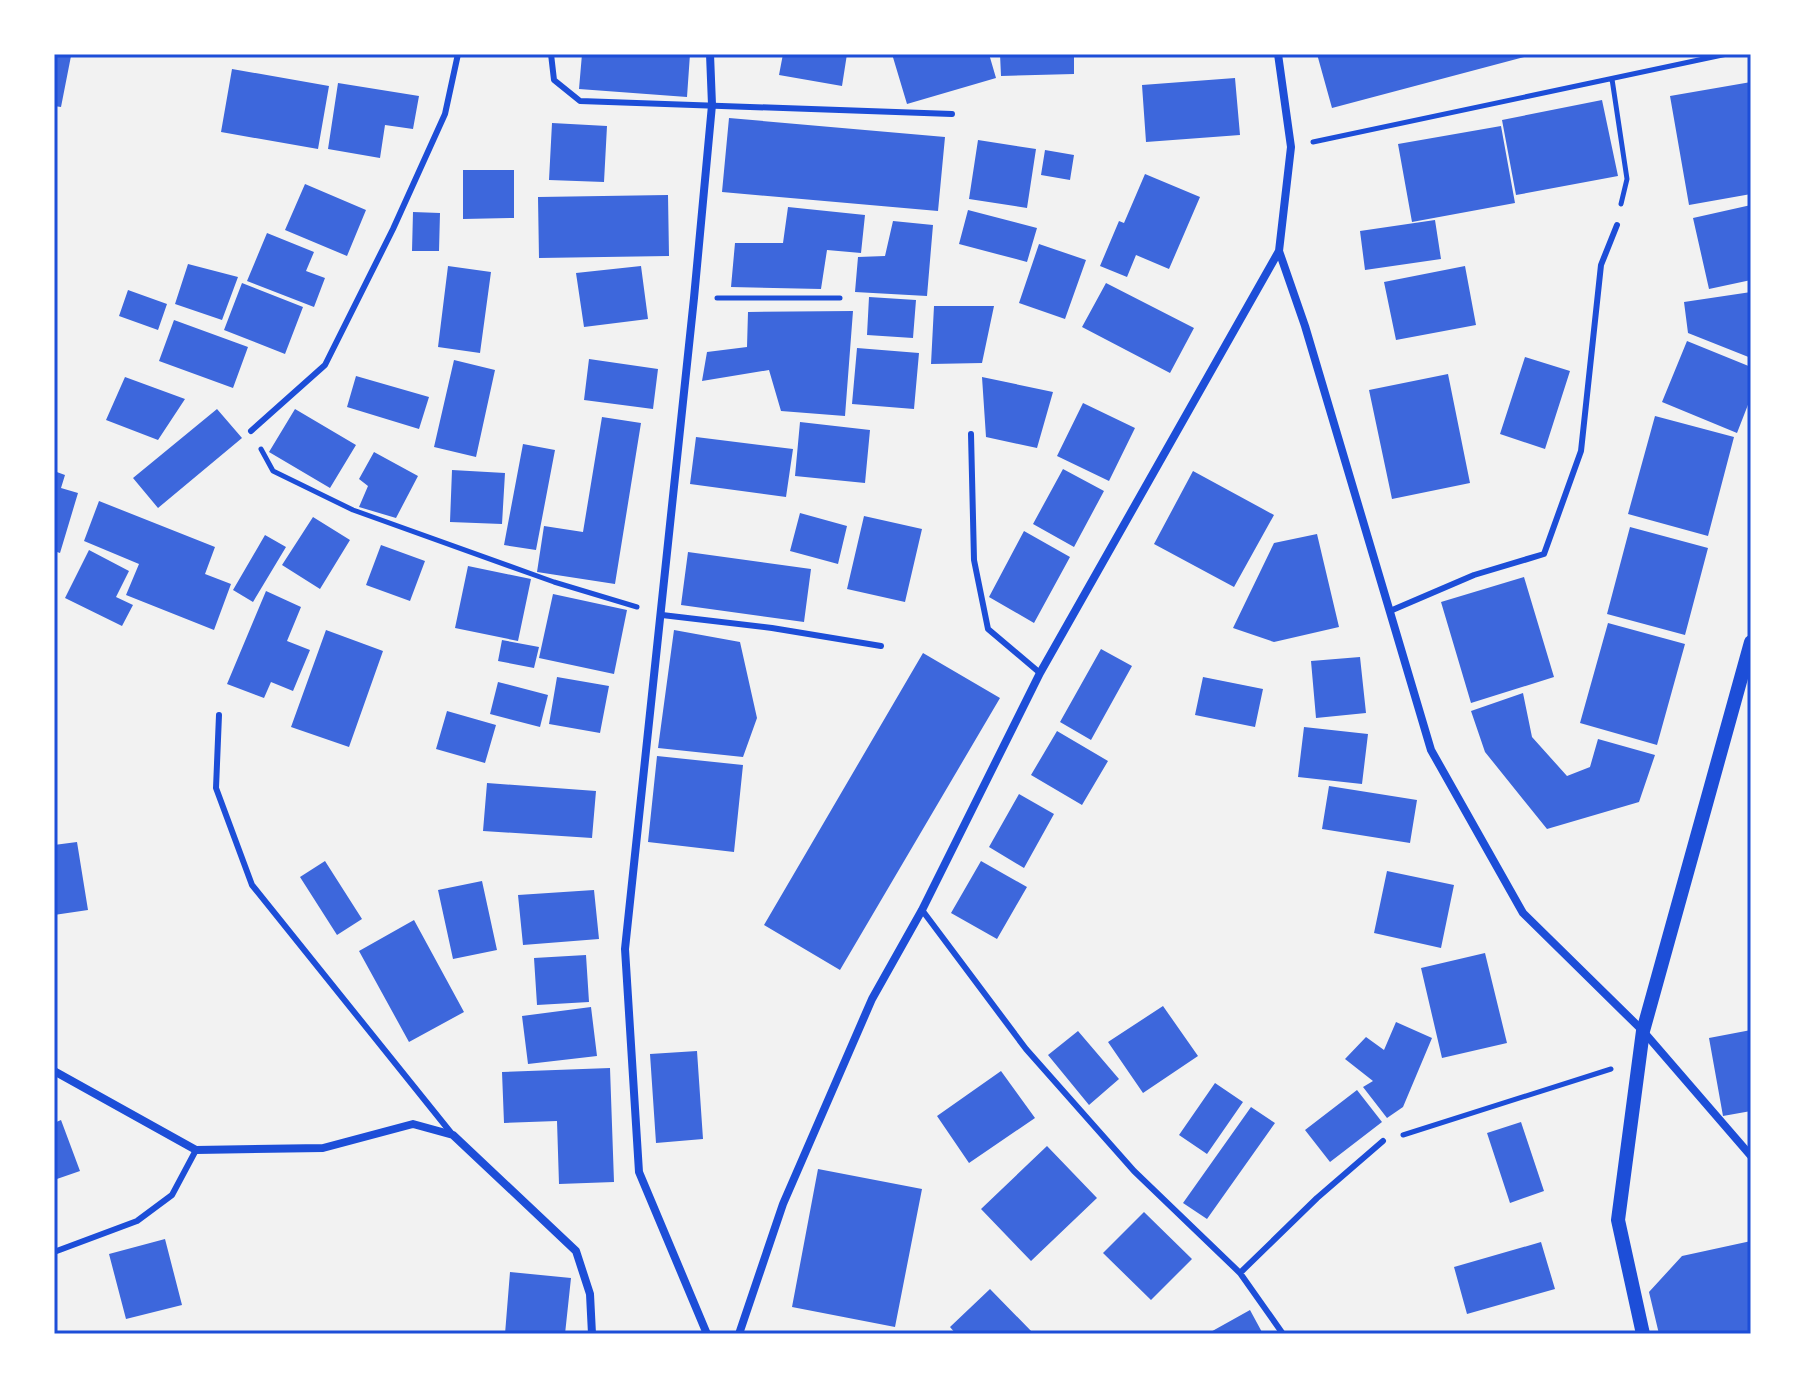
<svg xmlns="http://www.w3.org/2000/svg" width="1805" height="1388" font-family="'Noto Serif',serif">
<style>
.building{fill:#3d67dc}
.lines{fill:none;stroke-linecap:round;stroke-linejoin:round}
.path{stroke:#1d4ed8;stroke-width:5}
.service{stroke:#1d4ed8;stroke-width:6}
.minor{stroke:#1d4ed8;stroke-width:8}
.tertiary{stroke:#1d4ed8;stroke-width:14}
.neatline{fill:none;stroke:#1d4ed8;stroke-width:3}
</style>
<rect width="100%" height="100%" fill="#f2f2f2"/>
<path class="building" d="M54,54l17,2 -10,51 -7,-1z
M582,54h108l-3,43 -108,-8z
M783,54h64l-5,32 -63,-11z
M892,54h97l7,24 -89,26z
M1000,54h74v20l-73,2z
M1317,54h215v1l-200,53z
M232,69l97,17 -11,63 -97,-17z
M1235,78l5,57 -94,7 -4,-57z
M1751,82v112l-62,11 -19,-109z
M338,83l81,13 -6,33 -28,-4 -5,33 -52,-9z
M1602,100l16,76 -102,19 -14,-75z
M729,118l216,19 -7,74 -216,-19z
M552,123l55,3 -3,56 -55,-2z
M1501,126l14,77 -103,19 -14,-78z
M978,140l58,9 -9,59 -58,-9z
M1045,150l29,5 -4,25 -29,-5z
M463,170h51v48l-51,1z
M1145,174l55,23 -31,72 -33,-14 -9,22 -27,-11 19,-45 5,2z
M305,184l61,26 -19,46 -62,-26z
M668,195l1,61 -130,2 -1,-61z
M1751,205v75l-42,9 -16,-71z
M788,207l77,8 -4,38 -34,-3 -6,39 -90,-2 4,-44h48z
M968,210l69,18 -10,34 -68,-18z
M413,212l27,1 -1,38h-27z
M1435,220l6,39 -76,11 -5,-39z
M893,221l40,4 -6,71 -72,-4 3,-35 27,-1z
M267,233l47,19 -8,19 19,7 -11,29 -67,-26z
M1039,244l47,16 -21,59 -46,-16z
M188,264l50,13 -16,43 -47,-16z
M448,266l43,6 -11,81 -42,-6z
M641,266l7,53 -64,8 -8,-54z
M1465,266l11,59 -80,15 -12,-58z
M242,283l61,24 -18,47 -61,-24z
M1106,283l88,45 -24,45 -88,-46z
M128,290l39,14 -9,26 -39,-14z
M1751,292v66l-63,-25 -4,-31z
M869,297l47,3 -3,38 -46,-3z
M934,306h60l-12,57 -51,1z
M853,311l-8,105 -64,-5 -12,-41 -67,11 5,-29 40,-5 1,-35z
M174,320l74,27 -15,41 -74,-27z
M1687,341l64,26v30l-14,36 -75,-31z
M857,348l62,5 -5,56 -62,-5z
M1525,357l45,14 -25,78 -45,-15z
M589,359l69,10 -5,40 -69,-9z
M454,360l41,10 -19,87 -42,-10z
M1448,374l22,109 -78,16 -23,-109z
M356,376l73,21 -10,32 -72,-22z
M125,377l60,22 -27,41 -52,-20z
M982,377l71,15 -16,56 -51,-11z
M1083,403l52,25 -26,53 -52,-25z
M217,409l25,29 -84,70 -25,-30z
M295,409l61,36 -26,43 -61,-36z
M1655,416l79,21 -26,99 -80,-22z
M602,417l39,6 -26,161 -78,-12 7,-46 39,6z
M800,422l70,8 -5,53 -70,-7z
M696,437l97,12 -7,48 -96,-13z
M523,444l32,6 -19,100 -32,-5z
M374,452l44,24 -22,42 -37,-11 9,-21 -9,-7z
M1063,469l41,22 -30,56 -41,-23z
M452,470l53,3 -3,51 -52,-2z
M54,471l11,4 -4,13 17,5 -18,60 -6,-2z
M1193,471l81,44 -40,72 -80,-43z
M99,501l116,46 -10,27 26,10 -17,46 -88,-35 13,-31 -55,-23z
M800,513l47,13 -9,38 -48,-13z
M864,516l58,13 -17,73 -58,-13z
M313,517l37,23 -30,49 -38,-24z
M1630,527l78,21 -23,87 -78,-21z
M1024,531l46,26 -36,66 -45,-26z
M1317,534l22,93 -65,15 -41,-14 41,-85z
M265,535l21,12 -33,55 -20,-12z
M381,545l44,16 -15,40 -44,-16z
M89,550l40,21 -13,26 17,8 -11,21 -57,-28z
M688,552l123,17 -7,53 -123,-17z
M468,566l63,13 -13,62 -63,-13z
M1524,577l30,100 -83,26 -30,-101z
M266,591l35,16 -14,34 23,9 -17,41 -22,-9 -7,16 -37,-14z
M553,594l74,16 -13,64 -75,-16z
M1608,623l77,21 -28,101 -77,-22z
M326,630l57,21 -34,96 -58,-20z
M674,630l66,12 17,76 -14,39 -85,-9z
M502,640l37,7 -5,21 -36,-7z
M1101,649l31,17 -41,74 -31,-18z
M923,653l77,45 -160,272 -76,-45z
M1360,657l6,56 -50,5 -5,-57z
M557,677l52,9 -9,47 -51,-9z
M1203,677l60,12 -8,38 -60,-12z
M498,682l50,13 -8,32 -50,-13z
M1523,693l9,44 35,39 23,-9 8,-28 57,16 -16,47 -92,27 -62,-77 -14,-41z
M447,711l49,14 -11,38 -49,-14z
M1304,727l64,7 -6,50 -64,-7z
M1057,731l51,30 -26,44 -51,-30z
M657,756l86,9 -9,87 -86,-10z
M487,783l109,8 -4,47 -109,-7z
M1329,786l88,14 -7,43 -88,-14z
M1019,794l35,20 -30,54 -35,-21z
M77,842l11,68 -34,5v-70z
M325,861l37,58 -25,16 -37,-58z
M981,861l46,26 -30,52 -46,-26z
M1387,871l67,14 -13,63 -67,-15z
M482,881l15,69 -44,9 -15,-69z
M594,890l5,49 -76,6 -5,-50z
M414,920l50,92 -55,30 -50,-91z
M1485,953l22,90 -65,15 -21,-90z
M586,955l3,47 -52,3 -3,-47z
M1163,1006l35,50 -55,37 -35,-51z
M591,1007l6,49 -69,8 -6,-48z
M1396,1022l36,16 -29,69 -16,11 -24,-31 10,-6 -28,-22 21,-22 18,13z
M1751,1030v81l-28,5 -14,-78z
M1078,1031l41,48 -30,26 -41,-50z
M697,1051l6,88 -47,4 -6,-89z
M610,1068l4,114 -55,2 -2,-63 -53,2 -2,-51z
M1001,1071l34,47 -66,45 -32,-47z
M1215,1083l28,19 -36,52 -28,-19z
M1357,1090l25,32 -52,40 -25,-32z
M1251,1107l24,16 -68,96 -24,-16z
M61,1120l19,51 -26,9v-57z
M1521,1122l23,69 -34,12 -23,-70z
M1047,1146l50,52 -66,63 -50,-52z
M818,1169l104,20 -27,138 -103,-20z
M1144,1212l48,47 -41,41 -48,-47z
M165,1239l17,66 -56,14 -17,-65z
M1751,1241v93h-92l-10,-42 33,-36z
M1541,1242l14,47 -88,25 -13,-47z
M510,1272l61,6 -6,56h-60z
M990,1289l44,45h-78l-6,-7z
M1250,1310l13,24h-56z"/>
<g class="lines">
<path class="path" d="M1612,79l15,100 -6,25
M1313,142l414,-88
M717,298h123
M261,449l12,22 80,39 201,72 83,25
M1403,1135l208,-66"/>
<path class="service" d="M551,54l3,26 26,21 372,13
M251,431l74,-66 68,-136 52,-115 13,-60
M971,434l3,126 14,69 52,44
M1390,611l84,-36 70,-21 37,-103 20,-186 16,-40
M662,615l110,13 109,18
M219,715l-3,73 36,97 200,249
M922,910l104,139 108,122 106,102 43,61
M54,1252l83,-31 35,-26 24,-45
M1240,1273l77,-75 66,-57"/>
<path class="minor" d="M1279,251l26,75 126,424 92,163 120,118 108,125
M54,1071l142,79 127,-2 90,-24 40,11 123,116 14,43 2,40
M707,1334l-68,-162 -14,-223 69,-651 18,-193 -2,-51
M739,1334l44,-130 89,-205 50,-89 118,-237 239,-422 12,-104 -13,-93"/>
<path class="tertiary" d="M1643,1334l-25,-114 25,-189 108,-389"/>
</g>
<rect width="1805" height="1388" fill="none" stroke="#ffffff" stroke-width="112"/>
<rect x="56" y="56" width="1693" height="1276" class="neatline"/>
</svg>
